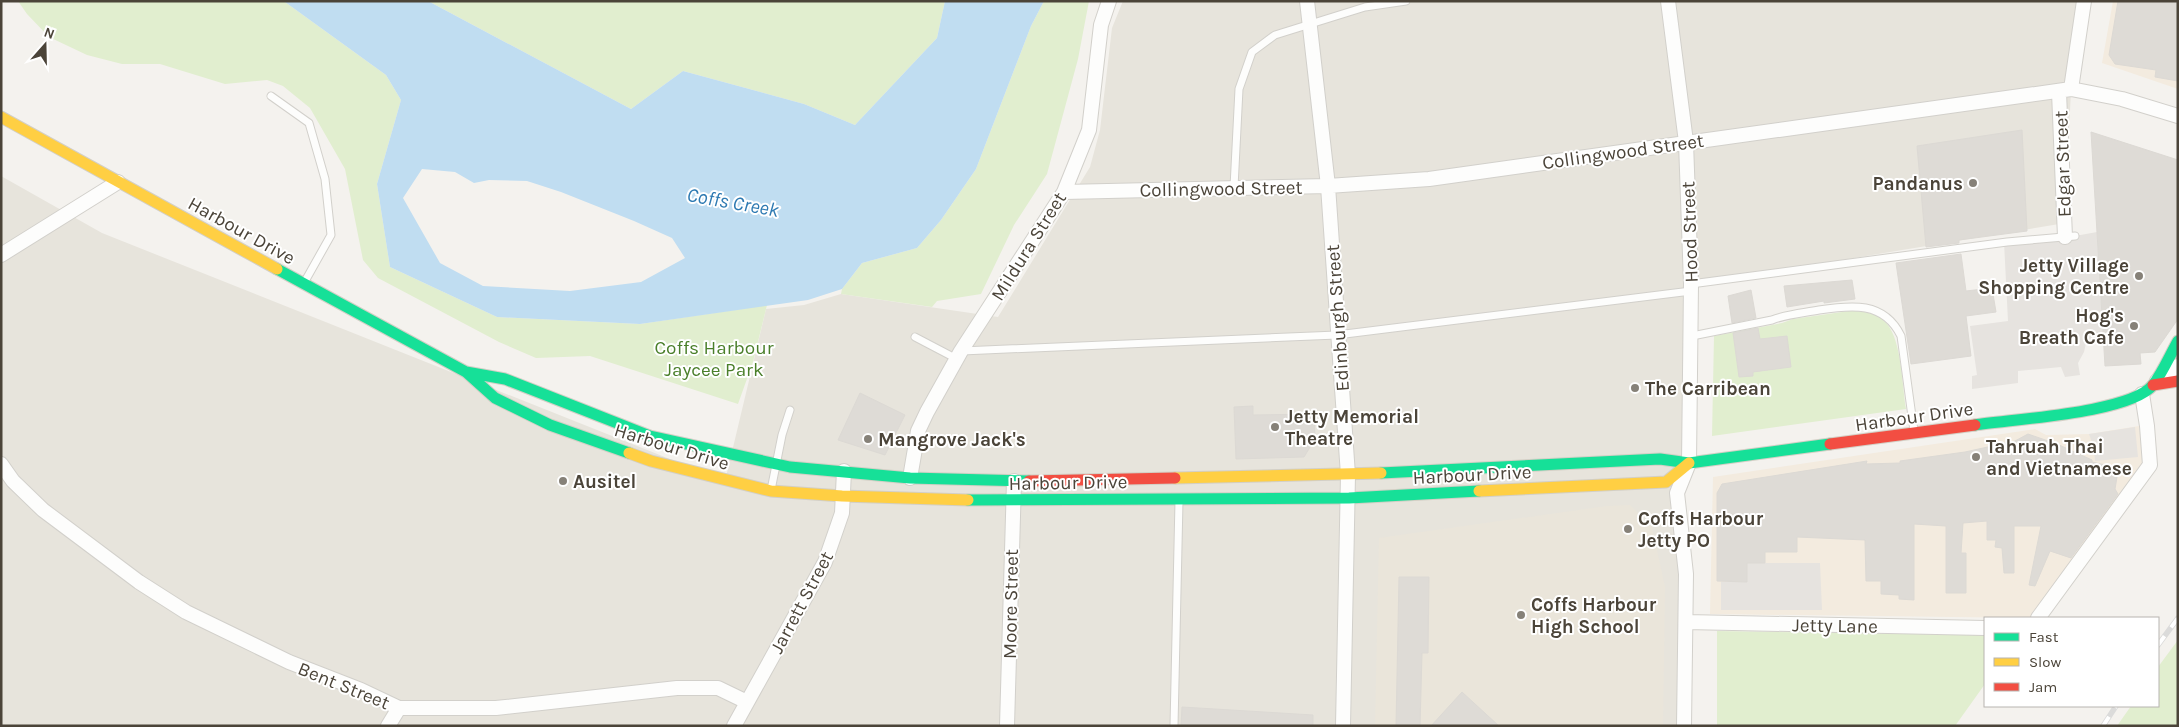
<svg xmlns="http://www.w3.org/2000/svg" width="2179" height="727" font-family="Karla,sans-serif">
<style>
.residential{fill:#e7e4dc}
.commercial{fill:#f3ebdf}
.education{fill:#eae5da}
.green{fill:#e1eecf}
.parking{fill:#e6e3df}
.water{fill:#c0ddf1;fill-rule:evenodd}
.building{fill:#dedbd6;stroke:#dcd9d4}
.lines{fill:none;stroke-linecap:round;stroke-linejoin:round}
.lane-casing{stroke:#d2d0cb;stroke-width:9}
.street-casing{stroke:#d2d0cb;stroke-width:16}
.fast-casing{stroke:#d3cfc5;stroke-width:13}
.slow-casing{stroke:#d3cfc5;stroke-width:13}
.jam-casing{stroke:#d3cfc5;stroke-width:13}
.lane{stroke:#fdfdfc;stroke-width:7}
.street{stroke:#fdfdfc;stroke-width:14}
.fast{stroke:#16e098;stroke-width:11}
.slow{stroke:#ffcf43;stroke-width:11}
.jam{stroke:#f24e42;stroke-width:11}
.rail-casing{stroke:#dbdbda;stroke-width:5.5}
.rail{stroke:#fff;stroke-width:4;stroke-dasharray:11;stroke-linecap:butt}
.poi-dot{fill:#868178;stroke:#fff;stroke-width:2}
.labels{text-anchor:middle;stroke-width:4;stroke-linejoin:round;paint-order:stroke}
.street-label{font-size:19px;fill:#4b4439;stroke:#fff}
.poi-label{font-size:19px;font-weight:bold;fill:#4b4439;stroke:#fff;text-anchor:start}
.park-label{font-size:19px;fill:#4a7f2a;stroke:#fff}
.water-label{font-size:20px;font-style:italic;fill:#2e7ab2;stroke:#fff}
</style>
<rect width="100%" height="100%" fill="#f4f2ee"/>
<path class="residential" d="M1123,1h961l-13,88 -6,134 -374,62 -2,178 -12,30 7,233h-1683v-550l101,57 623,248 41,-172 38,-4 37,-11 157,23 92,-150 10,-37 12,-102z"/>
<path class="commercial" d="M2113,1h65v88l-76,-26z
M2139,426l5,38 -2,9 -112,145 -320,-4 3,-137 322,-48 11,6 43,-1z"/>
<path class="education" d="M1630,505l22,22 13,60 -2,139h-288l4,-188 228,-32z"/>
<path class="green" d="M18,1l267,1 101,73 15,25 -24,84 13,83 107,50 143,7 127,-19 -14,57 -15,42 -148,-48 -54,2 -37,-16 -121,-64 -15,-18 -18,-91 -35,-61 -27,-22 -16,-6 -42,4 -65,-20h-38l-35,-9 -38,-18 -22,-23z
M428,1h517l-8,37 -82,87 -51,-21 -121,-33 -52,38z
M1044,1h45l-11,58 -31,115 -33,51 -33,69 -44,7 -5,6 -91,-13 1,-5 20,-26 55,-15 24,-28 35,-51 55,-143z
M1849,311c12,0 25,1 34,9 19,14 19,66 23,89l-194,27 2,-100 68,-13 11,-4z
M1717,631l268,4v49l-30,42h-238z
M2178,640v86h-61l14,-20h27v-39z"/>
<path class="parking" d="M2097,232l6,106 -17,5 -2,9 -6,11 2,12 -15,2 -4,-10 -43,4v12l-46,6v-13l5,-1 -7,-49 38,-5 -4,-79 71,-6z
M2135,427l3,30 -43,4 -1,-13 -5,-14z
M1747,563h73l2,47h-101v-28h26z"/>
<path class="water" d="M279,1h149l203,108 52,-38 121,33 51,21 82,-87 8,-37h99l-13,25 -55,143 -35,51 -24,28 -55,15 -20,26 -34,11 -168,24 -143,-7 -107,-50 -13,-83 24,-84 -15,-25 -101,-73zM422,169l33,3 19,11 15,-3 38,1 34,11 73,29 38,17 13,20 -44,24 -71,9 -87,-5 -43,-23 -37,-65z"/>
<path class="building" d="M2118,1h60v80l-23,-4 1,-7 -41,-6 -6,-9z
M2022,130l5,101 -68,9v3l-33,4 -9,-101z
M2091,132l87,28v159l-23,33 -15,1 1,11 -36,2z
M1961,254l5,37 26,-3 4,24 -30,4 5,40 -60,8 -15,-101z
M1852,280l3,19 -31,4v-2l-37,6 -3,-21z
M1751,290l5,28 -24,5 -4,-27z
M1758,328l2,11 27,-3 4,31 -38,5v4l-14,1 -6,-44z
M860,393l45,22 -20,40 -47,-15z
M1253,406v9l61,-1 1,25 -11,18 -68,2 -2,-52z
M2028,434l29,10 35,16v2l18,4 7,11 -2,12 3,5 -47,64 -21,-7 -15,35 -6,-1 12,-59h-27v47h-10l-2,-25 -7,-1 1,-7h-9v-19l-24,2 -2,30h5v40h-20v-67l-32,-2v76l-15,-1v-4l-18,-1v-13h-15l-1,-41 -68,-3v15h-32v11h-18v19l-30,-1v-88l5,-9 145,-23 -1,3 34,-1v-2l65,-9 50,-11z
M1399,577h30l-1,76h-6l-2,73h-24z
M1462,692l37,34h-68z
M1182,707l131,8v11h-132z"/>
<g class="lines">
<defs>
<path id="lane" d="M271,96l38,27 16,56 6,56 -27,48
M1234,187l5,-98 13,-37 23,-17 90,-28 41,-6
M1691,284l316,-42 68,-6
M1692,336l80,-16c15,-6 31,-7 47,-10 32,-5 65,-9 82,26l13,95
M915,337l42,22
M962,351l375,-16 354,-44
M771,490l11,-55 8,-25
M1174,726l5,-225"/>
<path id="street" d="M1307,1l21,185 20,289 -5,251
M1668,1l18,141 5,142 -2,179 -12,30 9,81 -2,152
M2071,89l13,-88
M2059,92l6,145
M1064,192l264,-6 101,-7 642,-90 51,10 56,17
M1,255l117,-73
M2157,381l21,-15
M1,464l12,17 30,29 96,72 47,30 103,50 72,28 38,18h97l181,-20h41l29,14
M910,478l8,-47 9,-19 34,-61 103,-159 25,-62 12,-105 8,-24
M2038,618l112,-153 -3,-39 -5,-32
M1686,622l299,6
M388,726l11,-18
M734,726l91,-164 17,-49 2,-42
M1007,726l7,-245"/>
<path id="fast" d="M277,269l189,103 29,26 55,27 79,28
M466,372l39,7 145,57 140,31 120,11 119,3
M1975,425c39,-6 155,-12 178,-40 10,-13 17,-30 25,-44
M1381,473l279,-14 29,4 141,-19
M968,500l381,-2 130,-7"/>
<path id="slow" d="M1,117l276,152
M629,453l22,8 120,30 71,5 126,4
M1175,478l206,-5
M1479,491l187,-9 23,-19"/>
<path id="jam" d="M2153,385l25,-4
M1830,444l145,-19
M1029,481l146,-3"/>
</defs>
<use href="#lane" class="lane-casing"/>
<use href="#street" class="street-casing"/>
<use href="#fast" class="fast-casing"/>
<use href="#slow" class="slow-casing"/>
<use href="#jam" class="jam-casing"/>
<use href="#lane" class="lane"/>
<use href="#street" class="street"/>
<use href="#fast" class="fast"/>
<use href="#slow" class="slow"/>
<use href="#jam" class="jam"/>
<defs>
<path id="rail" d="M2158,645l20,-27
M2103,726l13,-20"/>
</defs>
<use href="#rail" class="rail-casing"/>
<use href="#rail" class="rail"/>
</g>
<g class="poi-dot">
<circle cx="1973" cy="183" r="5"/>
<circle cx="2139" cy="276" r="5"/>
<circle cx="2134" cy="326" r="5"/>
<circle cx="1635" cy="388" r="5"/>
<circle cx="1275" cy="427" r="5"/>
<circle cx="868" cy="439" r="5"/>
<circle cx="1976" cy="457" r="5"/>
<circle cx="563" cy="481" r="5"/>
<circle cx="1628" cy="529" r="5"/>
<circle cx="1521" cy="615" r="5"/>
</g>
<g class="labels">
<g class="street-label">
<text transform="translate(1623 151) rotate(-8)" y="7">Collingwood Street</text>
<text transform="translate(2062 164) rotate(-92)" y="7">Edgar Street</text>
<text transform="translate(1221 188) rotate(-1)" y="7">Collingwood Street</text>
<text transform="translate(242 230) rotate(29)" y="7">Harbour Drive</text>
<text transform="translate(1689 232) rotate(-92)" y="7">Hood Street</text>
<text transform="translate(1028 246) rotate(-58)" y="7">Mildura Street</text>
<text transform="translate(1337 318) rotate(-94)" y="7">Edinburgh Street</text>
<text transform="translate(1914 416) rotate(-8)" y="7">Harbour Drive</text>
<text transform="translate(672 446) rotate(17)" y="7">Harbour Drive</text>
<text transform="translate(1472 474) rotate(-3)" y="7">Harbour Drive</text>
<text transform="translate(1068 482) rotate(-1)" y="7">Harbour Drive</text>
<text transform="translate(801 602) rotate(-62)" y="7">Jarrett Street</text>
<text transform="translate(1010 604) rotate(-89)" y="7">Moore Street</text>
<text transform="translate(1835 625) rotate(1)" y="7">Jetty Lane</text>
<text transform="translate(344 685) rotate(22)" y="7">Bent Street</text>
</g>
<g class="poi-label">
<text x="1963" y="190" text-anchor="end">Pandanus</text>
<text x="2129" y="272" text-anchor="end">Jetty Village<tspan x="2129" dy="22">Shopping Centre</tspan></text>
<text x="2124" y="322" text-anchor="end">Hog's<tspan x="2124" dy="22">Breath Cafe</tspan></text>
<text x="1645" y="395">The Carribean</text>
<text x="1285" y="423">Jetty Memorial<tspan x="1285" dy="22">Theatre</tspan></text>
<text x="878" y="446">Mangrove Jack's</text>
<text x="1986" y="453">Tahruah Thai<tspan x="1986" dy="22">and Vietnamese</tspan></text>
<text x="573" y="488">Ausitel</text>
<text x="1638" y="525">Coffs Harbour<tspan x="1638" dy="22">Jetty PO</tspan></text>
<text x="1531" y="611">Coffs Harbour<tspan x="1531" dy="22">High School</tspan></text>
</g>
<g class="park-label">
<text x="714" y="354">Coffs Harbour<tspan x="714" dy="22">Jaycee Park</tspan></text>
</g>
<g class="water-label">
<text transform="translate(733 202) rotate(10)" y="7">Coffs Creek</text>
</g>
</g>
<rect width="2179" height="727" fill="none" stroke="#4b4439" stroke-width="5"/>
<rect x="1984" y="617" width="175" height="90" fill="#ffffff" stroke="#b7b4b0"/>
<rect x="1994" y="633" width="25" height="8" fill="#16e098" stroke="#b7b4b0"/>
<text x="2029" y="642" font-size="15" fill="#4b4439">Fast</text>
<rect x="1994" y="658" width="25" height="8" fill="#ffcf43" stroke="#b7b4b0"/>
<text x="2029" y="667" font-size="15" fill="#4b4439">Slow</text>
<rect x="1994" y="683" width="25" height="8" fill="#f24e42" stroke="#b7b4b0"/>
<text x="2029" y="692" font-size="15" fill="#4b4439">Jam</text>
<g transform="translate(45 45) rotate(20)" stroke="#ffffff" stroke-width="4" paint-order="stroke">
<path d="M0-4L9 19L0 12L-9 19Z" fill="#4b4439"/>
<text y="-8" font-size="14" font-weight="bold" text-anchor="middle" fill="#4b4439">N</text>
</g>
</svg>
